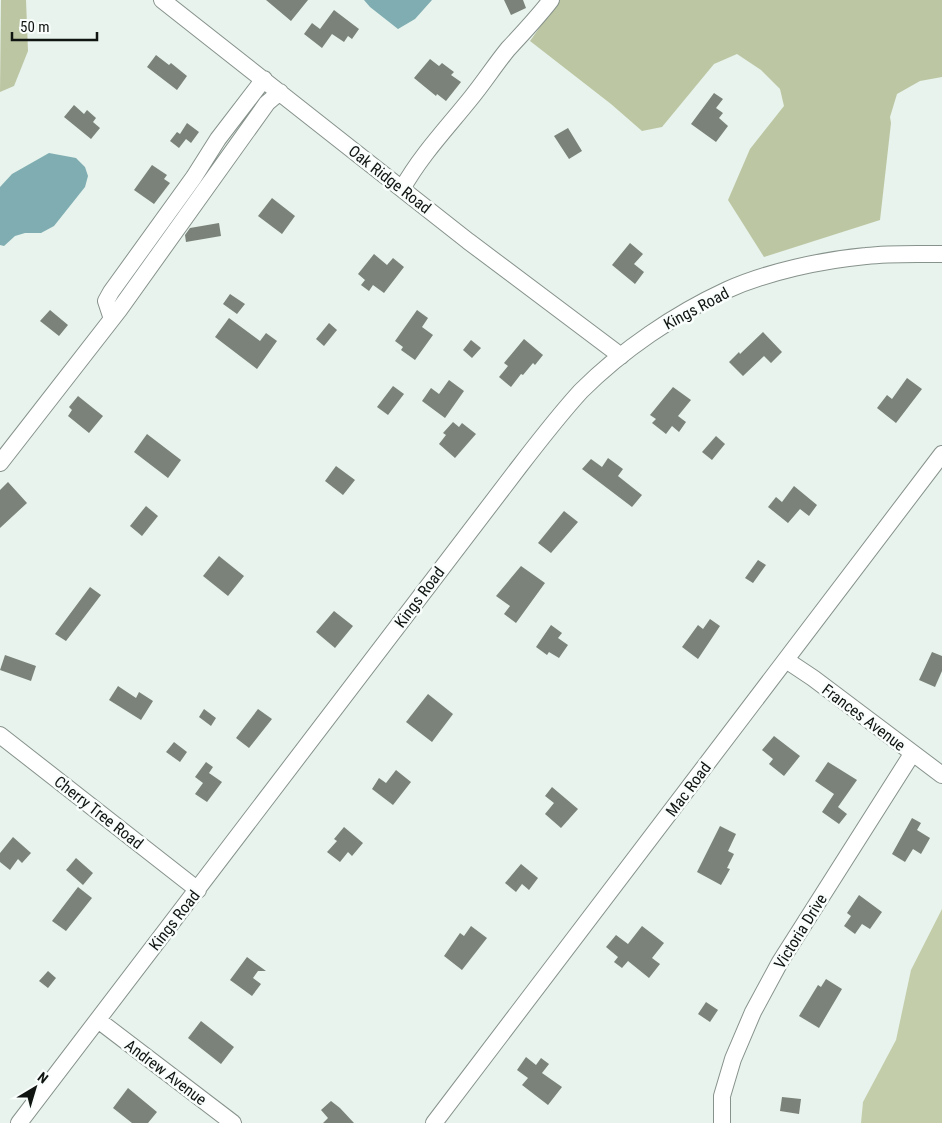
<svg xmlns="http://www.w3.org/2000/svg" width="942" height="1123" font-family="'Roboto Condensed',sans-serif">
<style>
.green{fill:#c4cdaa}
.forest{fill:#bdc6a3}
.water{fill:#7fadb1}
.building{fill:#7b827a}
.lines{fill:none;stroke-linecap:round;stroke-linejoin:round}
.minor-casing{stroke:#86928b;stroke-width:18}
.minor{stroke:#fff;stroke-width:16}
.labels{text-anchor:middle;stroke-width:5;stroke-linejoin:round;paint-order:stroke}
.street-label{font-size:16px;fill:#101512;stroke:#f9fefc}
</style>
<rect width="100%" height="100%" fill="#e7f3ec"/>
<path class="green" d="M942,909v214h-81l2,-21 33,-62 15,-70z"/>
<path class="forest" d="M1,0h25l2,51 -14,35 -14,6z
M559,0h383v77l-22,4 -23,13 -7,23 1,6 -11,97 -116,37 -36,-57 22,-51 34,-43 -4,-17 -19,-19 -24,-16 -23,10 -52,63 -20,4 -31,-27 -81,-63z"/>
<path class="water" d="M364,0h68l-17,19 -17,10 -28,-22z
M49,153l27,5 9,9 3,9 -3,11 -31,39 -13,7h-16l-10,3 -11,10 -4,-1v-58l12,-13z"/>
<path class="building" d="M266,0h42l-17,21z
M504,0h19l3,8 -15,7z
M334,10l25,19 -7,10 -4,-3 -4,6 -12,-8 -10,14 -18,-14 8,-11 8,6z
M156,55l13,10 2,-2 16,13 -10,14 -30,-23z
M430,59l9,7 3,-3 12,9 -3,3 10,7 -15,19 -9,-7 -1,2 -22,-18z
M714,93l9,6 -7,9 7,5 -4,5 9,8 -12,16 -25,-18z
M74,105l10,9 3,-4 9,8 -3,4 7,6 -9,11 -27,-22z
M187,123l12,9 -8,11 -5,-4 -7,9 -9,-7 7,-9 3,2z
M568,128l14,23 -13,8 -15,-23z
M152,165l15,10 -3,4 6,4 -16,21 -20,-14z
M272,198l23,18 -13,18 -24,-18z
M219,223l2,13 -35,6 -1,-7 5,-7z
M630,243l13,11 -9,10 10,8 -9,12 -23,-19z
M374,254l13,11 6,-7 11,9 -20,26 -11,-8 -4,6 -8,-6 4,-5 -7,-6z
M230,294l15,10 -8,10 -14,-10z
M50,310l18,15 -9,11 -19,-15z
M417,310l11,8 -6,9 11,8 -18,25 -14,-10 2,-3 -8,-6z
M229,318l31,23 6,-8 11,8 -20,28 -42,-32z
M329,323l8,7 -13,16 -8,-7z
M763,332l19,20 -11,11 -7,-7 -21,20 -14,-14 10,-10 1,2z
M524,339l19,16 -8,10 -2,-2 -10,12 -2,-1 -10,13 -12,-10 9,-11 -4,-3z
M471,340l10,8 -9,10 -9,-8z
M907,378l15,11 -26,34 -19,-15 10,-13 5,4z
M449,380l15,11 -19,27 -23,-17 9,-13 8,6z
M393,386l11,8 -16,21 -11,-8z
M673,387l18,13 -13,16 8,6 -7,10 -7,-6 -6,8 -14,-11 4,-4 -6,-4z
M78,396l25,20 -14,17 -21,-17 4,-6 -3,-3z
M453,422l6,5 3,-4 14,11 -21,24 -16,-14 7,-9 -3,-2z
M147,434l34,26 -13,18 -34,-26z
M716,436l9,8 -13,16 -10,-8z
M608,458l15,11 -5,7 24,19 -10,12 -50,-38 9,-10 11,8z
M336,466l19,14 -12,15 -18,-14z
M8,482l19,21 -27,25v-38z
M794,486l23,19 -8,11 -9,-7 -12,14 -20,-16 8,-10 6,5z
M146,506l12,10 -16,20 -12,-10z
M564,511l14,11 -27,31 -13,-10z
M219,556l25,20 -16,20 -25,-20z
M758,560l8,5 -13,18 -8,-5z
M521,566l24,17 -29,40 -12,-9 6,-8 -14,-10z
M90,587l11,8 -35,46 -11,-7z
M334,611l19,15 -18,22 -19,-16z
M710,619l10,7 -22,33 -16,-12 16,-22 5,4z
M551,625l11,8 -4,5 10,7 -9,13 -10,-6 -2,3 -11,-8z
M932,652l10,4v15l-7,16 -16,-7z
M5,655l31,11 -5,15 -31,-11z
M118,686l18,12 3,-6 14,9 -12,19 -32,-20z
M428,694l25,20 -21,28 -26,-20z
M204,709l12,9 -5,8 -12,-9z
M258,709l14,10 -23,29 -13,-10z
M774,736l26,20 -16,20 -15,-12 4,-5 -11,-9z
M174,742l13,10 -7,10 -14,-10z
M206,762l7,5 -4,6 13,9 -15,20 -12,-8 8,-11 -8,-6z
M828,762l29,18 -19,27 9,7 -8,10 -17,-12 12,-18 -19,-13z
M396,770l15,12 -18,23 -21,-16 7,-11 7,5z
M552,787l26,22 -17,19 -16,-14 9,-11 -9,-7z
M912,818l9,5 -4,7 13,8 -9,16 -8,-5 -8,13 -13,-8z
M720,826l16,8 -8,17 6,3 -7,14 3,1 -9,16 -24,-13z
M344,827l19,16 -11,13 -4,-4 -8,10 -13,-10 10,-11 -3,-2z
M13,837l18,16 -9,10 -4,-4 -8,11 -10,-8v-9z
M76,858l17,15 -10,12 -17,-15z
M521,864l17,14 -9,12 -7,-6 -6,8 -11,-9z
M78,887l14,11 -26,33 -14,-10z
M859,895l23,17 -12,17 -8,-5 -7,10 -11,-8 7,-10 -4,-3z
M471,926l16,12 -25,32 -18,-14 16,-23 4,3z
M642,926l22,17 -12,15 8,6 -11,14 -21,-17 -6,7 -8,-6 4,-5 -12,-10 10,-12 12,9z
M247,957l19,14h-8l-5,7 8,6 -9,12 -22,-16z
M48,971l8,7 -8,10 -9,-7z
M826,979l16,10 -23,39 -20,-12 19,-31 3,2z
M706,1002l12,8 -8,12 -12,-8z
M201,1021l33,26 -13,17 -33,-26z
M526,1057l10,8 5,-7 8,6 -7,9 20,14 -14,18 -26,-20 6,-7 -11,-8z
M128,1088l29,24 -9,11h-16l-19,-15z
M782,1097l19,2 -2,15 -19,-3z
M331,1101l9,7 14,15h-31l5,-5 -7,-8z"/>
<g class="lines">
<defs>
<path id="minor" d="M162,0l306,241 153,115
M402,189c19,-34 45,-61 69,-91 13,-16 24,-33 37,-49 15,-16 30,-32 43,-49
M112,319l-6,-18 5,-9 83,-115 24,-38 46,-60
M0,463l119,-153 148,-207 13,-11
M786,660l27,18 129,97
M0,735l198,155
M98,1020l135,103
M19,1123l500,-656c20,-26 40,-52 62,-76 41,-41 94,-77 146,-101 40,-18 95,-30 139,-34 25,-3 51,-2 76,-2
M434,1123l508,-669
M722,1123v-27l11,-37 20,-47 27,-50 132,-208"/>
</defs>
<use href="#minor" class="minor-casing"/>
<use href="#minor" class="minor"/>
</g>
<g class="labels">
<g class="street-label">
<text transform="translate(390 179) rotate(38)" y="6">Oak Ridge Road</text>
<text transform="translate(696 308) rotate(-28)" y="6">Kings Road</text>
<text transform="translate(419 597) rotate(-53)" y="6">Kings Road</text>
<text transform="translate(864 717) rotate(37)" y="6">Frances Avenue</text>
<text transform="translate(688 789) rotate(-53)" y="6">Mac Road</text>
<text transform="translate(99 812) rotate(38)" y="6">Cherry Tree Road</text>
<text transform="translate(174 920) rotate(-52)" y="6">Kings Road</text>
<text transform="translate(800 931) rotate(-58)" y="6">Victoria Drive</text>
<text transform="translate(166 1072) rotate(37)" y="6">Andrew Avenue</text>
</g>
</g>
<g transform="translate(35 1088) rotate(38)" stroke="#f9fefc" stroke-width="4" paint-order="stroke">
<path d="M0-4L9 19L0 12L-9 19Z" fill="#101512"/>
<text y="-8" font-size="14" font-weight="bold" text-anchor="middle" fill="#101512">N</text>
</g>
<path d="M12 32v8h85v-8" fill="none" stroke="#101512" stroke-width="2.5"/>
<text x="20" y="32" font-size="15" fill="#101512" stroke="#f9fefc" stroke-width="4" paint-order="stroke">50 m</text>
</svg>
